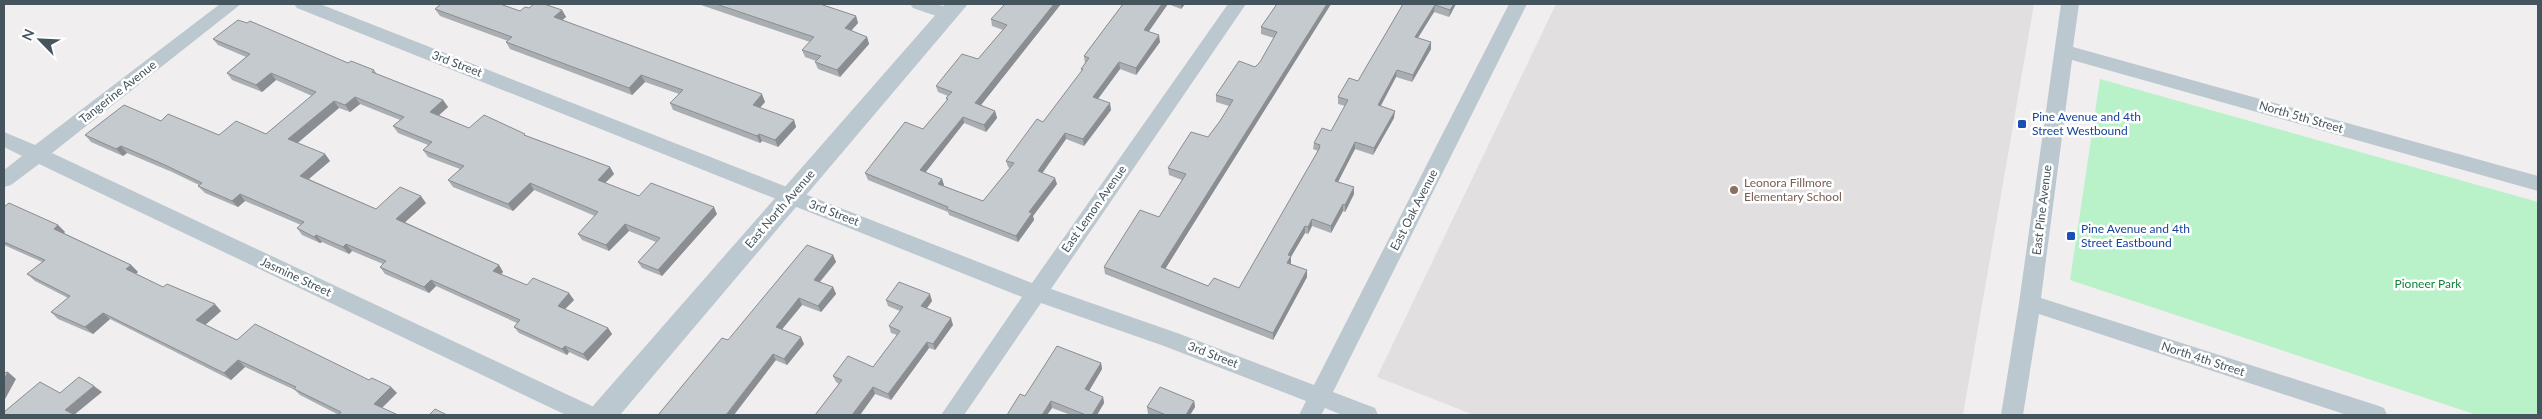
<svg xmlns="http://www.w3.org/2000/svg" width="2542" height="419" font-family="Lato,sans-serif">
<style>
.education{fill:#e2dfe1}
.green{fill:#b9f2c8}
.lines{fill:none;stroke-linecap:round;stroke-linejoin:round}
.minor{fill:#bbc8cf;fill-rule:evenodd}
.tertiary{fill:#bbc8cf;fill-rule:evenodd}
.wall{fill:#a9aeb2}
.shaded-wall{fill:#8a8d91}
.building{fill:#c5cacf;stroke:#8a8d91}
.transit-dot{fill:#1a4fb4;stroke:#fff;stroke-width:2}
.education-dot{fill:#8d6e63;stroke:#fff;stroke-width:2}
.labels{text-anchor:middle;stroke-width:5;stroke-linejoin:round;paint-order:stroke}
.street-label{font-size:12px;fill:#45555d;stroke:#fff}
.transit-label{font-size:12px;fill:#164399;stroke:#fff;text-anchor:start}
.education-label{font-size:12px;fill:#785e54;stroke:#fff;text-anchor:start}
.park-label{font-size:12px;fill:#10843b;stroke:#fff}
</style>
<rect width="100%" height="100%" fill="#f1eeef"/>
<path class="education" d="M1556,4h478l-71,411h-489l-97,-38z"/>
<path class="green" d="M2100,79l438,123v213h-61l-407,-135z"/>
<g class="lines">
<path class="minor" d="M220,4h21l-189,149 544,255 3,7h-33l-527,-251 -28,21 -7,2v-17l18,-14 -18,-9v-15l31,13z
M294,4h26l712,279 196,-279h18l-195,285 129,45 134,51 195,-381h18l-194,388 42,16 3,7h-36l-17,-7 -4,7h-22l7,-14 -142,-55 -123,-43 -77,112h-23l81,-118 -725,-289z
M910,4h27l17,6 3,4 -3,4 -6,2 -35,-12z
M2061,4h18l-6,43 465,129v15l-466,-131 -31,238 335,107 8,3 3,7h-40l-308,-101 -16,101h-22l18,-112z"/>
<path class="tertiary" d="M945,4h23l-348,411h-31l4,-9z"/>
</g>
<path class="wall" d="M439,4h61l20,7 9,-3 33,2 4,7 -4,3 203,82 -5,6 34,12 2,7 -18,20 -16,-6 -2,2 -87,-33 -3,-7 9,-9 -34,-12 -13,13 -122,-46 -4,-7 2,-1 -68,-25 -5,-7 6,-5z
M698,4h122l36,12 2,7 -7,8 16,6 2,7 -29,33 -22,-8 -3,-7 1,-1 -11,-4 -3,-7 8,-8z
M1061,4l-80,101 14,6 2,7 -11,14 -22,-9 -39,49 17,7 2,7 39,15 27,-33 -2,-1 -2,-6 37,-39 39,-50 -1,-3 4,-5 -1,-8 39,-52h62l-4,5 -13,-5 -20,27 12,11 -24,33 -16,-6 -22,30 13,11 -27,36 -18,-7 -23,33v1l14,11 -24,32 1,4 -16,22 -69,-27 -1,-3 -80,-32 -3,-7 58,-44 24,-28 -1,-3 2,-2 -10,-4 -2,-6 42,-27 25,-29 -11,-4 -1,-7z
M1277,4h54l-166,265 43,17 31,2 79,-137 -5,-2 1,-6 17,-12 14,-25 -7,-2v-7l20,-16 45,-77h53l-7,13 -15,-5 -16,26 13,4v7l-19,33 -16,-5 -15,29 13,12 -21,37 -18,-6 -11,19 -6,14 16,12 -9,18 -2,-1 -12,22 -19,-7 -4,8 -3,-1 -14,23v8l16,6v7l-34,63 -168,-66 -1,-7 55,-50 23,-37 -13,-5 -1,-7 40,-31 12,-16 9,-15 -13,-4v-7l39,-28 5,-5 14,-24 -13,-4v-7z
M213,39l135,24 26,7 3,4 66,26 5,7 -10,8 31,13 58,8 83,31 4,7 -9,9 34,13 78,18 -55,62 -20,-8 -4,-6 18,-20 -27,-11 -20,20 -27,-11 -4,-6 17,-18 -61,-26 -21,21 -60,-24 -5,-7 12,-11 -32,-12 -5,-7 5,-5 -30,-12 -5,-7 7,-6 -40,-16 -10,8 -11,-4 -42,35 28,11 5,7 -21,18 67,30 50,-6 -21,19 94,43 4,7 -2,2 26,11 47,15 -9,9 43,19 4,6 -24,27 -19,-9 -2,3 -48,-22 -5,-6 3,-4 -81,-37 -7,7 -44,-19 -5,-7 3,-3 -31,-13 -3,3 -27,-12 -2,1 -18,-8 -5,-7 4,-3 -56,-24 -7,6 -33,-14 -7,-7 1,-1 -27,-13 -45,-19 -4,3 -32,-14 -6,-7 76,-14 58,14 47,-1 46,-38 -36,-16 -14,12 -30,-12 -5,-7 19,-16 -28,-12z
M4,207l54,18 7,7 -1,1 67,32 7,7 -2,2 27,13 58,24 -16,14 32,15 154,47 6,6 -58,22 -39,-20 -5,-5 -50,-23 -14,13 -121,-61 -17,15 -35,-15 -7,-7 17,-14 -33,-17 -8,-7 15,-12 -38,-17z
M833,255l3,7 -16,20 13,5 3,7 -15,18 -19,-7 -20,24 22,15 -17,21 -59,-25z
M886,300l46,1 -5,7 26,17 -18,25 -6,-2 -38,52 -16,-6 -15,21h-45l24,-31 -3,-2 -3,-6 40,-9 24,-32 -6,-2 -2,-7 11,-15 -12,-5z
M1101,363l1,6 -13,22 14,6 1,6 -7,12h-26l-19,-7 -5,7h-40l18,-19z
M1194,401l1,6 -5,8h-38l-4,-1 -1,-7z"/>
<path class="shaded-wall" d="M1054,4h7l-84,106 -2,-7z
M1162,4h6l-23,33 -1,-7z
M1181,4h4l-4,5z
M1327,4h4l-169,270 -1,-7z
M1454,4h2l-7,13 1,-7z
M1435,5l-1,7 -20,32 1,-7z
M562,10l4,7 -8,7 -4,-7z
M856,16l2,7 -11,12 -2,-7z
M1159,35l1,7 -24,33v-7z
M867,37l2,7 -29,33 -3,-7z
M1431,42v7l-19,33 1,-7z
M1119,62l1,7 -26,35 -1,-7z
M1397,70l-1,7 -19,35 1,-7z
M271,73l5,7 -14,12 -6,-7z
M641,75l4,7 -13,13 -3,-7z
M762,94l3,8 -9,10 -3,-7z
M355,97l5,7 -10,8 -5,-7z
M443,100l5,7 -13,12 -5,-7z
M334,101l5,7 -45,38 -6,-7z
M1110,103l1,7 -27,36 -1,-7z
M995,111l2,7 -11,14 -2,-7z
M1395,111l-1,7 -21,37 1,-7z
M963,117l1,6 -42,54 -2,-7z
M794,120l2,7 -18,20 -3,-7z
M1065,133l1,6 -23,33 -3,6 -2,-7 4,-6z
M759,134l3,7 -2,2 -3,-7z
M1355,142v7l-20,39v-7z
M121,146l6,7 -4,3 -7,-7z
M325,154l5,7 -25,21 -5,-6z
M610,167l4,7 -12,12 -4,-6z
M1055,178l2,6 -24,32 1,4 -16,22 -2,-6 13,-24z
M942,179l2,6 -4,5 -2,-6z
M530,183l4,7 -21,21 -5,-7z
M1354,187v7l-9,18v-7z
M240,194l5,7 -7,6 -6,-6z
M421,196l5,7 -24,22 -6,-6z
M1343,204v7l-12,22v-7z
M714,207l3,7 -55,62 -4,-6z
M1312,219v7l-4,8v-7z
M625,224l4,7 -20,20 -3,-6z
M58,225l7,7 -4,3 -7,-6z
M1305,226v7l-17,29v-7z
M316,235l6,7 -2,1 -6,-6z
M346,244l6,7 -3,3 -6,-7z
M833,255l3,7 -20,24 -2,-6z
M1291,256v7l-4,7v-7z
M131,265l7,7 -5,4 -7,-7z
M499,265l4,7 -6,6 -4,-7z
M1307,270v7l-34,63v-7z
M431,280l5,6 -7,7 -5,-6z
M833,287l3,7 -15,18 -3,-6z
M569,293l5,7 -12,12 -4,-6z
M930,294l2,7 -9,12 -2,-7z
M799,298l3,7 -23,28 -3,-6z
M215,304l6,7 -18,16 -7,-7z
M103,313l7,6 -17,15 -8,-7z
M951,318l2,7 -18,25 -2,-6z
M608,328l4,6 -24,27 -5,-7z
M801,337l3,7 -17,21 -3,-6z
M927,342l2,6 -38,52 -3,-6z
M565,346l4,6 -2,3 -5,-6z
M773,354l3,6 -42,55h-8z
M238,360l7,7 -14,13 -7,-7z
M1101,363l1,6 -16,27 -1,-7z
M8,372l8,7 -12,22v-22z
M94,386l8,6 -28,23 -9,-5z
M391,387l6,6 -17,17 -6,-6z
M873,387l2,7 -15,21h-8z
M1103,397l1,6 -7,12h-5z
M1051,401l1,7 -5,7h-5z
M1194,401l1,6 -5,8h-4z"/>
<path class="building" d="M441,4h59l20,7 5,-4 4,1 5,-4h10l18,6 -8,7 208,77 -9,11 41,15 -19,20 -16,-6 -2,2 -87,-33 13,-13 -42,-15 -12,13 -123,-46 6,-5 -77,-28z
M716,4h104l36,12 -11,12 22,9 -30,33 -22,-8 6,-6 -19,-6 12,-13z
M1005,4h49l-79,99 20,8 -11,14 -21,-8 -43,53 22,9 -4,5 45,17 31,-38 -8,-2 31,-42 6,3 40,-53h-2l8,-11 -5,-2 39,-52h39l-18,26 15,5 -23,33 -17,-6 -26,35 17,6 -27,36 -18,-6 -23,32 -4,6 17,7 -26,34 3,1 -16,23 -69,-27 1,-2 -83,-34 40,-51 18,7 25,-30 -2,-1 6,-6 -16,-6 26,-32 16,5 29,-34 -16,-6z
M1277,4h50l-166,263 47,19 6,-8 25,10 80,-139 1,-4 -6,-2 8,-15 9,3 17,-31 -10,-3 11,-19 9,3 45,-77h51l-4,6 -15,-5 -20,32 16,5 -18,33 -16,-5 -19,35 17,6 -21,37 -19,-6 -10,20 -10,19 19,6 -9,18 -2,-1 -12,22 -19,-7 -4,8 -3,-1 -17,29 3,1 -4,7 20,7 -34,63 -169,-66 36,-57 19,7 27,-43 -18,-6 23,-36 17,5 12,-16 13,-21 -17,-5 23,-34 16,6 5,-5 17,-30 -16,-5z
M238,20l9,3 3,-2 98,42 3,-2 23,9 -2,2 71,28 -13,12 39,16 15,-13 41,19 -1,1 86,32 -12,13 41,16 12,-13 63,24 -56,63 -20,-8 22,-24 -35,-14 -19,21 -28,-11 20,-22 -68,-29 -22,21 -60,-24 16,-14 -41,-16 9,-8 -39,-16 11,-9 -49,-20 -10,8 -11,-4 -46,38 37,15 -25,22 76,33 24,-22 21,9 -25,23 103,46 -6,6 34,14 6,-7 36,15 -11,13 50,22 -25,26 -18,-8 -3,3 -48,-22 6,-7 -89,-40 -7,7 -44,-20 6,-6 -40,-17 -3,3 -27,-12 -2,2 -17,-9 7,-6 -64,-28 -8,7 -34,-15 4,-3 -37,-18 -44,-19 -5,3 -31,-14 39,-30 37,16 7,-7 51,21 17,-14 30,13 50,-42 -45,-19 -15,12 -29,-12 23,-19 -37,-15z
M9,203l49,22 -4,4 77,36 -5,4 37,18 4,-3 48,20 -19,16 24,12 17,8 18,-16 114,56 3,-2 19,9 -17,17 24,11h-59l2,-3 -47,-23 2,-2 -58,-27 -14,13 -121,-60 -18,14 -34,-15 19,-16 -43,-22 18,-14 -41,-18v-35z
M807,245l26,10 -19,25 19,7 -15,19 -19,-8 -23,29 25,10 -17,22 -11,-5 -47,61h-68l64,-77 6,2z
M899,282l31,12 -9,12 30,12 -18,26 -6,-2 -39,52 -15,-7 -21,28h-37l27,-35 -9,-4 15,-20 25,11 27,-36 -11,-5 14,-19 -17,-7z
M1057,346l44,17 -16,26 18,8 -11,18h-6l-35,-14 -9,14h-35l13,-21 5,2z
M8,372l-4,7v-6z
M79,377l15,9 -29,24 10,5h-69l-2,-1v-2l36,-30 20,11z
M1160,387l34,14 -8,14h-20l-19,-8z
M435,409l12,6h-18z"/>
<g class="transit-dot">
<rect x="2017" y="119" width="10" height="10" rx="2.5"/>
<rect x="2066" y="231" width="10" height="10" rx="2.5"/>
</g>
<circle class="education-dot" cx="1734" cy="190" r="5"/>
<g class="labels">
<g class="street-label">
<text transform="translate(457 64) rotate(21)" y="4">3rd Street</text>
<text transform="translate(118 92) rotate(-38)" y="4">Tangerine Avenue</text>
<text transform="translate(2301 117) rotate(16)" y="4">North 5th Street</text>
<text transform="translate(780 209) rotate(-49)" y="4">East North Avenue</text>
<text transform="translate(1094 209) rotate(-55)" y="4">East Lemon Avenue</text>
<text transform="translate(1414 210) rotate(-63)" y="4">East Oak Avenue</text>
<text transform="translate(2042 210) rotate(-83)" y="4">East Pine Avenue</text>
<text transform="translate(834 213) rotate(21)" y="4">3rd Street</text>
<text transform="translate(296 277) rotate(25)" y="4">Jasmine Street</text>
<text transform="translate(1213 355) rotate(21)" y="4">3rd Street</text>
<text transform="translate(2203 359) rotate(18)" y="4">North 4th Street</text>
</g>
<g class="transit-label">
<text x="2032" y="121">Pine Avenue and 4th<tspan x="2032" dy="14">Street Westbound</tspan></text>
<text x="2081" y="233">Pine Avenue and 4th<tspan x="2081" dy="14">Street Eastbound</tspan></text>
</g>
<g class="education-label">
<text x="1744" y="187">Leonora Fillmore<tspan x="1744" dy="14">Elementary School</tspan></text>
</g>
<g class="park-label">
<text x="2428" y="288">Pioneer Park</text>
</g>
</g>
<rect width="2542" height="419" fill="none" stroke="#45555d" stroke-width="10"/>
<g transform="translate(40 40) rotate(294)" stroke="#ffffff" stroke-width="4" paint-order="stroke">
<path d="M0-4L9 19L0 12L-9 19Z" fill="#45555d"/>
<text y="-8" font-size="14" font-weight="bold" text-anchor="middle" fill="#45555d">N</text>
</g>
</svg>
